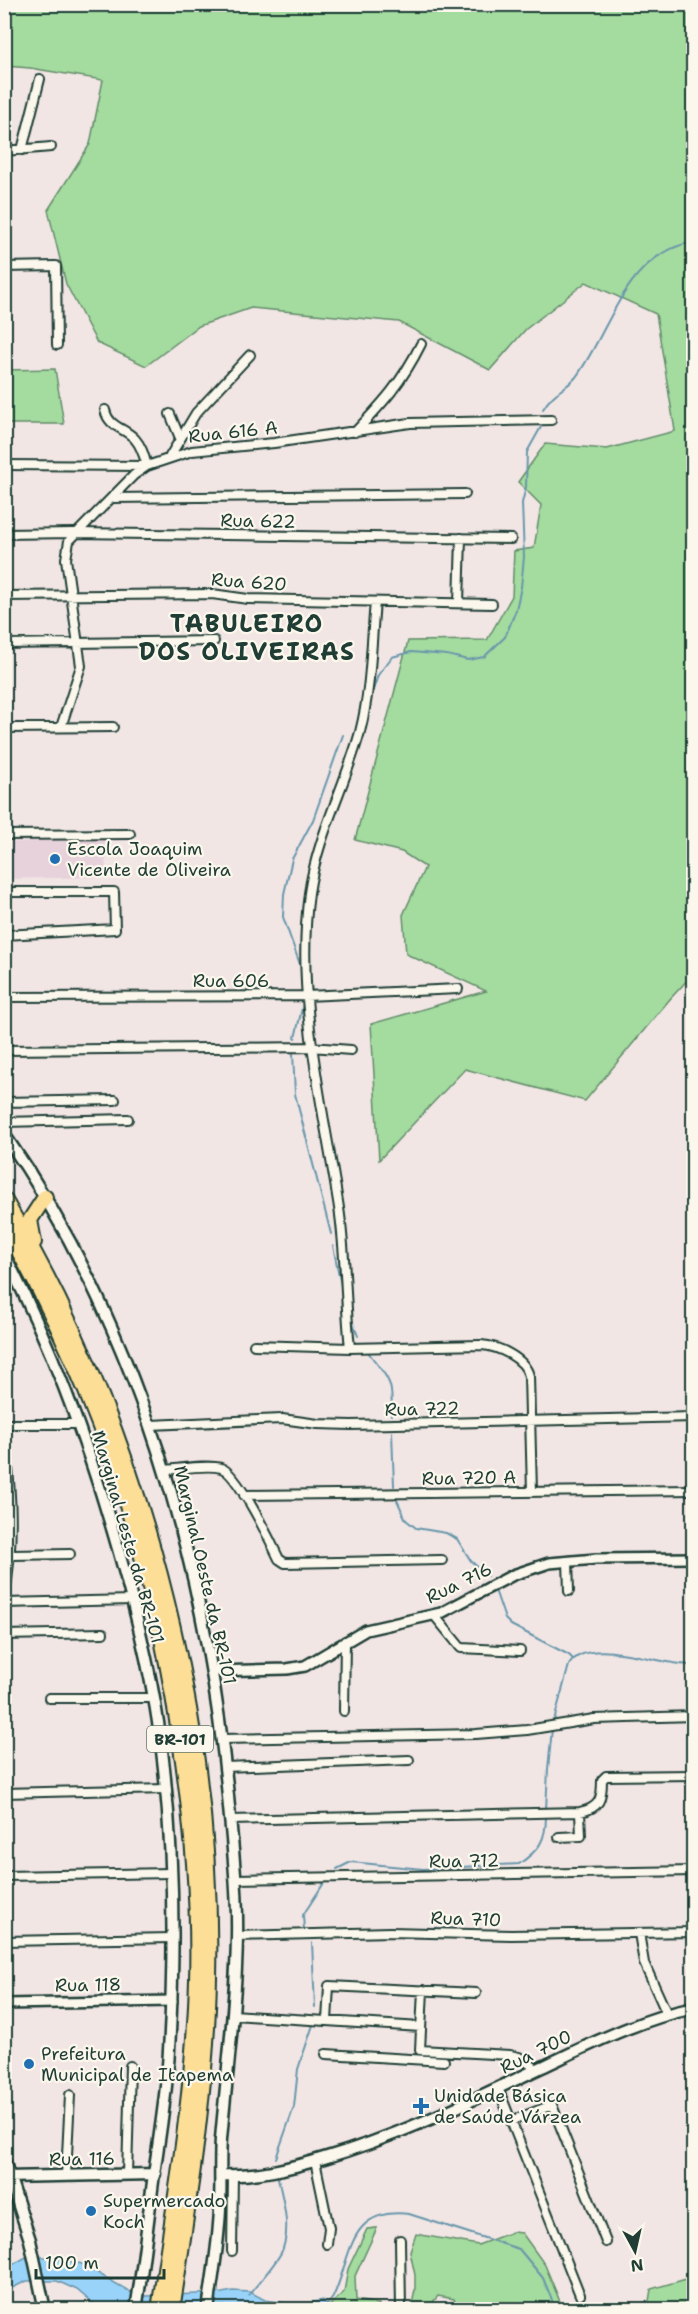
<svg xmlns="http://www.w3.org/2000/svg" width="698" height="2314" font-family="'Shantell Sans',sans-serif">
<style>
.built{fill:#e7d2dc}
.green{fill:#a4db9f;stroke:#628c6a;stroke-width:1.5}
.water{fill:#9ad3fa;stroke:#6997ab;stroke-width:1.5}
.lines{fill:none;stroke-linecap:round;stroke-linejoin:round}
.stream{stroke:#6997ab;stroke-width:2}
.minor-casing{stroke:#1f3d34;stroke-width:12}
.tertiary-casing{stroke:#1f3d34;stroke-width:14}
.secondary-casing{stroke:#1f3d34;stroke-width:15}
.motorway-casing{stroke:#1f3d34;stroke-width:18}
.minor{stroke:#fbf7ec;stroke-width:8}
.tertiary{stroke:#fbf7ec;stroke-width:9}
.secondary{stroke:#fbf7ec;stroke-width:10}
.motorway{stroke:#fcde96;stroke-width:14}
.poi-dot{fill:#1f6fb2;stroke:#fbf7ec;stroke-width:2}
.labels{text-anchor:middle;stroke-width:4.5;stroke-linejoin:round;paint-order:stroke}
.shield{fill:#fbf7ec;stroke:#61756b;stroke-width:1.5}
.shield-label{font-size:16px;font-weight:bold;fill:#1f3d34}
.street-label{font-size:18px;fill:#1f3d34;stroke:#fbf7ec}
.poi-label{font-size:18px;fill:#1f3d34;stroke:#fbf7ec;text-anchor:start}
.district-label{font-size:24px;font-weight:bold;letter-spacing:1.5px;fill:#1f3d34;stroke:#fbf7ec}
</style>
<rect width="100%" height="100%" fill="#f2e6e5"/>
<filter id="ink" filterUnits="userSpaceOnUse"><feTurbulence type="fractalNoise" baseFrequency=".0167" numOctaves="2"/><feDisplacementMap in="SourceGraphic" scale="12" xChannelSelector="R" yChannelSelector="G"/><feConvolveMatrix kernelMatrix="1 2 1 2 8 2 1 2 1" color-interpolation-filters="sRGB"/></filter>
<g filter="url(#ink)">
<path class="built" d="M105,839l1,38 -101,2v-37z"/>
<path class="green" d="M4,5h689v969l-23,25 -85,102 -120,-32 -86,91 -8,-136 115,-33 -80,-37 -3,-39 22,-48 -23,-15 -47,-12 53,-199 79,-1 25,-44 2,-45 20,-3 7,-43 -23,-23 27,-38 62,5 68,-18 -19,-117 -70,-32 -60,47 -36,41 -91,-48 -148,-14 -52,18 -53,40 -49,-23 -31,-59 -18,-74 42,-66 13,-64 -73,-12 -25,-2z
M55,369l9,55h-59v-54z
M377,2228l-22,48 1,24 23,4 -2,5 -52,1 19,-18 4,-23 19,-40z
M512,2232l10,1 23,32 18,44h-105l-4,-10 -16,-3 -11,13h-16l4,-19v-15l-5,-23 6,-18 62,11z
M693,2277v32h-72l28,-8 2,-12z"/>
<path class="water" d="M26,2257h23l33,7 52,30 13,2 75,-3 11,-2 17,1 15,8 35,5 23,-5 5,6 -3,4h-76l-27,-4 -33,4h-84l-14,-8 -14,-12 -20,-9h-30l-22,10v-22z"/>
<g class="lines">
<path class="stream" d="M543,409c10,-17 23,-20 33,-32 35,-47 49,-124 118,-135
M369,704l9,-29 14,-18 19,-5 36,3 21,5 16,-3 21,-20 11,-27 5,-23 3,-30 -2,-54 4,-16 1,-35 14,-25
M302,970l-19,-53 1,-23 8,-35 21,-39 30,-85
M295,1038l9,-38
M293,1053l2,41 36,140
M333,1246l9,44
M351,1318l7,18
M368,1352c20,27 26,28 23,63
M392,1432l2,54
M397,1500l9,20 10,8 30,5 11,6 14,22 16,15
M495,1590l10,29 6,6 58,30 4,4
M553,1724l16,-59c19,-32 93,2 125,0
M546,1810l2,-41 4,-40
M337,1869l14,-7 72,7 96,-5c20,-14 27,-23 27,-48
M304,1929l-1,-14 21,-32
M312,1943l3,64
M276,2158l18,-51 4,-38 15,-44
M249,2295c10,-13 24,-28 32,-42 11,-23 2,-52 -3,-75
M322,2310c4,-5 10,-9 12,-15 18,-40 14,-88 75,-81l110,35 24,29 13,32
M631,2310l22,-5 29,5
M688,2310l6,-2"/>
<defs>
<path id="minor" d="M22,150l18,-71
M4,151l47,-4
M4,267l52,-1 1,79
M170,414l10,24
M355,432c29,-30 47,-50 66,-88
M170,456l26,-43 54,-58
M4,465l143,1c-3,-10 -5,-19 -12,-27 -11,-12 -26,-11 -30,-29
M112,498l353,-4
M4,534l70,-1 437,6
M4,596l208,-2 36,5 244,5
M459,603l2,-65
M4,644l210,-3
M61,727l20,-61 -15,-107 3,-18 65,-66 13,-9 45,-15 82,-8 136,-20 141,-3
M4,728l109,-1
M4,835l126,-1
M4,892h110l1,37 -111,6
M4,997l302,-1 152,-7
M4,1050l307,-3 40,3
M4,1102l111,-2
M4,1122l124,-3
M254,1345l96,3 131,-3c17,1 44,13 48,31l3,116
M350,1348c-5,-47 -4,-94 -11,-140 -16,-104 -44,-209 -30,-315 8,-56 36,-107 51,-161 11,-42 11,-87 15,-130
M4,1424h74
M151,1425l131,-6 36,5 33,1 343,-8
M4,1429c7,62 11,109 0,171
M164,1470c15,-1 44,-6 57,-2 16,4 50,74 58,91l6,4 157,-3
M244,1495l450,-5
M12,1555l58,-1
M568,1561l1,30
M4,1603l129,-3
M434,1615l27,33 59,3
M4,1635l99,-2
M49,1698h105
M344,1711l1,-70
M222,1739l254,-5 51,-4 67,-11 100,-3
M225,1767l184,-7
M4,1793l162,-4
M230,1820l350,-8c20,-4 22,-13 22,-32l4,-4 88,-1
M559,1837l22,-1 -1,-24
M4,1876l167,-3
M235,1879l459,-8
M639,1933l5,30 23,51
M237,1936l153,-4 121,3 183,-3
M4,1941l169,-3
M423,1990l-3,60 90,5 9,2 18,12
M233,2015l188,12
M327,2021l2,-35 147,7
M326,2054l118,7
M498,2088l82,207
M511,2121l41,-16 54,137
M315,2161l14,67 -2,16
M127,2175l3,-109
M66,2176l4,-81
M400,2240l1,70
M232,2251l1,-76"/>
<path id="tertiary" d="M212,1671l75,-2 18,-3 61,-36 75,-17 72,-38 36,-12 47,-4 98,-1
M4,2004l168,-3"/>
<path id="secondary" d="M4,1134c134,192 202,431 224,662 4,46 10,94 9,141 -1,67 -10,134 -16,202 -2,28 1,57 -2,85 -2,29 -7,57 -11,86
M4,1254c49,94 85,193 114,295 19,66 36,133 44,202 12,99 13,199 7,299 -2,42 -9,83 -15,124 -6,45 -11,91 -18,136
M4,2160l26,80 15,70
M221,2175c34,2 70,-7 103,-17 76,-22 146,-57 218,-91 49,-23 98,-48 152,-59
M5,2177l150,-3"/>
<path id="motorway" d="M4,1199c136,228 211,512 205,778 -2,111 -20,223 -37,333
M4,1225c96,165 154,348 179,536 10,72 16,146 14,219 -3,111 -22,220 -38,330
M34,1242l-4,-22 15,-23"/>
</defs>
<use href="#minor" class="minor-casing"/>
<use href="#tertiary" class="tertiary-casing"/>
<use href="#secondary" class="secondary-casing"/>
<use href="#motorway" class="motorway-casing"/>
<use href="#minor" class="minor"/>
<use href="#tertiary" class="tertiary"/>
<use href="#secondary" class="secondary"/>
<use href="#motorway" class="motorway"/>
</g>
</g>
<g class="poi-dot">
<circle cx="55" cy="859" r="6"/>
<circle cx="29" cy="2064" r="6"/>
<path d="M418 2097h6v6h6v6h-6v6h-6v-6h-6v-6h6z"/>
<circle cx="91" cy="2211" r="6"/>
</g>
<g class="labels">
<rect class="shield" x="147" y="1726" width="66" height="26" rx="4.5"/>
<g class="shield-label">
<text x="180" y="1745">BR-101</text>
</g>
<g class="street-label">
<text transform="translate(233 432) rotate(-6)" y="6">Rua 616 A</text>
<text transform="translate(258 521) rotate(1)" y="6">Rua 622</text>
<text transform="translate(249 582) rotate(4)" y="6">Rua 620</text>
<text x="231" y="987">Rua 606</text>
<text transform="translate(422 1409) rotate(-1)" y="6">Rua 722</text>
<text transform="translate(469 1478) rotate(-1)" y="6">Rua 720 A</text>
<text transform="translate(128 1537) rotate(74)" y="6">Marginal Leste da BR-101</text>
<text transform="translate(205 1575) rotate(77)" y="6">Marginal Oeste da BR-101</text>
<text transform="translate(459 1583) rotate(-26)" y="6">Rua 716</text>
<text transform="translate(464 1861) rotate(-1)" y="6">Rua 712</text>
<text transform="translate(466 1919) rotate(2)" y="6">Rua 710</text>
<text transform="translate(88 1985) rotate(-1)" y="6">Rua 118</text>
<text transform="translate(536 2052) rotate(-26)" y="6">Rua 700</text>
<text transform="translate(82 2159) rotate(-1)" y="6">Rua 116</text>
</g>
<g class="poi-label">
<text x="67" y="855">Escola Joaquim<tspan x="67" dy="21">Vicente de Oliveira</tspan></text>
<text x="41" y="2060">Prefeitura<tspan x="41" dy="21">Municipal de Itapema</tspan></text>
<text x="434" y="2102">Unidade Básica<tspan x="434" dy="21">de Saúde Várzea</tspan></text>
<text x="103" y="2207">Supermercado<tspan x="103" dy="21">Koch</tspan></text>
</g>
<g class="district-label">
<text x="247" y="632">TABULEIRO<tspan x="247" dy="28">DOS OLIVEIRAS</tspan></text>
</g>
</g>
<rect width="698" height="2314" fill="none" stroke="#fbf7ec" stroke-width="24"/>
<rect x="12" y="12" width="674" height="2290" fill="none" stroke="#1f3d34" stroke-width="2" filter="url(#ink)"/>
<g transform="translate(635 2251) rotate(172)" stroke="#fbf7ec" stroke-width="4.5" paint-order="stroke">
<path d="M0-4.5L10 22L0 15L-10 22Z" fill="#1f3d34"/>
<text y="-9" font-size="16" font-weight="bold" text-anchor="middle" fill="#1f3d34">N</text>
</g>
<path d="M36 2269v9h128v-9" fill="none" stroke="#1f3d34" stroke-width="3"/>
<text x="45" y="2269" font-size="18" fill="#1f3d34" stroke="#fbf7ec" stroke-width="4.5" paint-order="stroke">100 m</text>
</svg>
